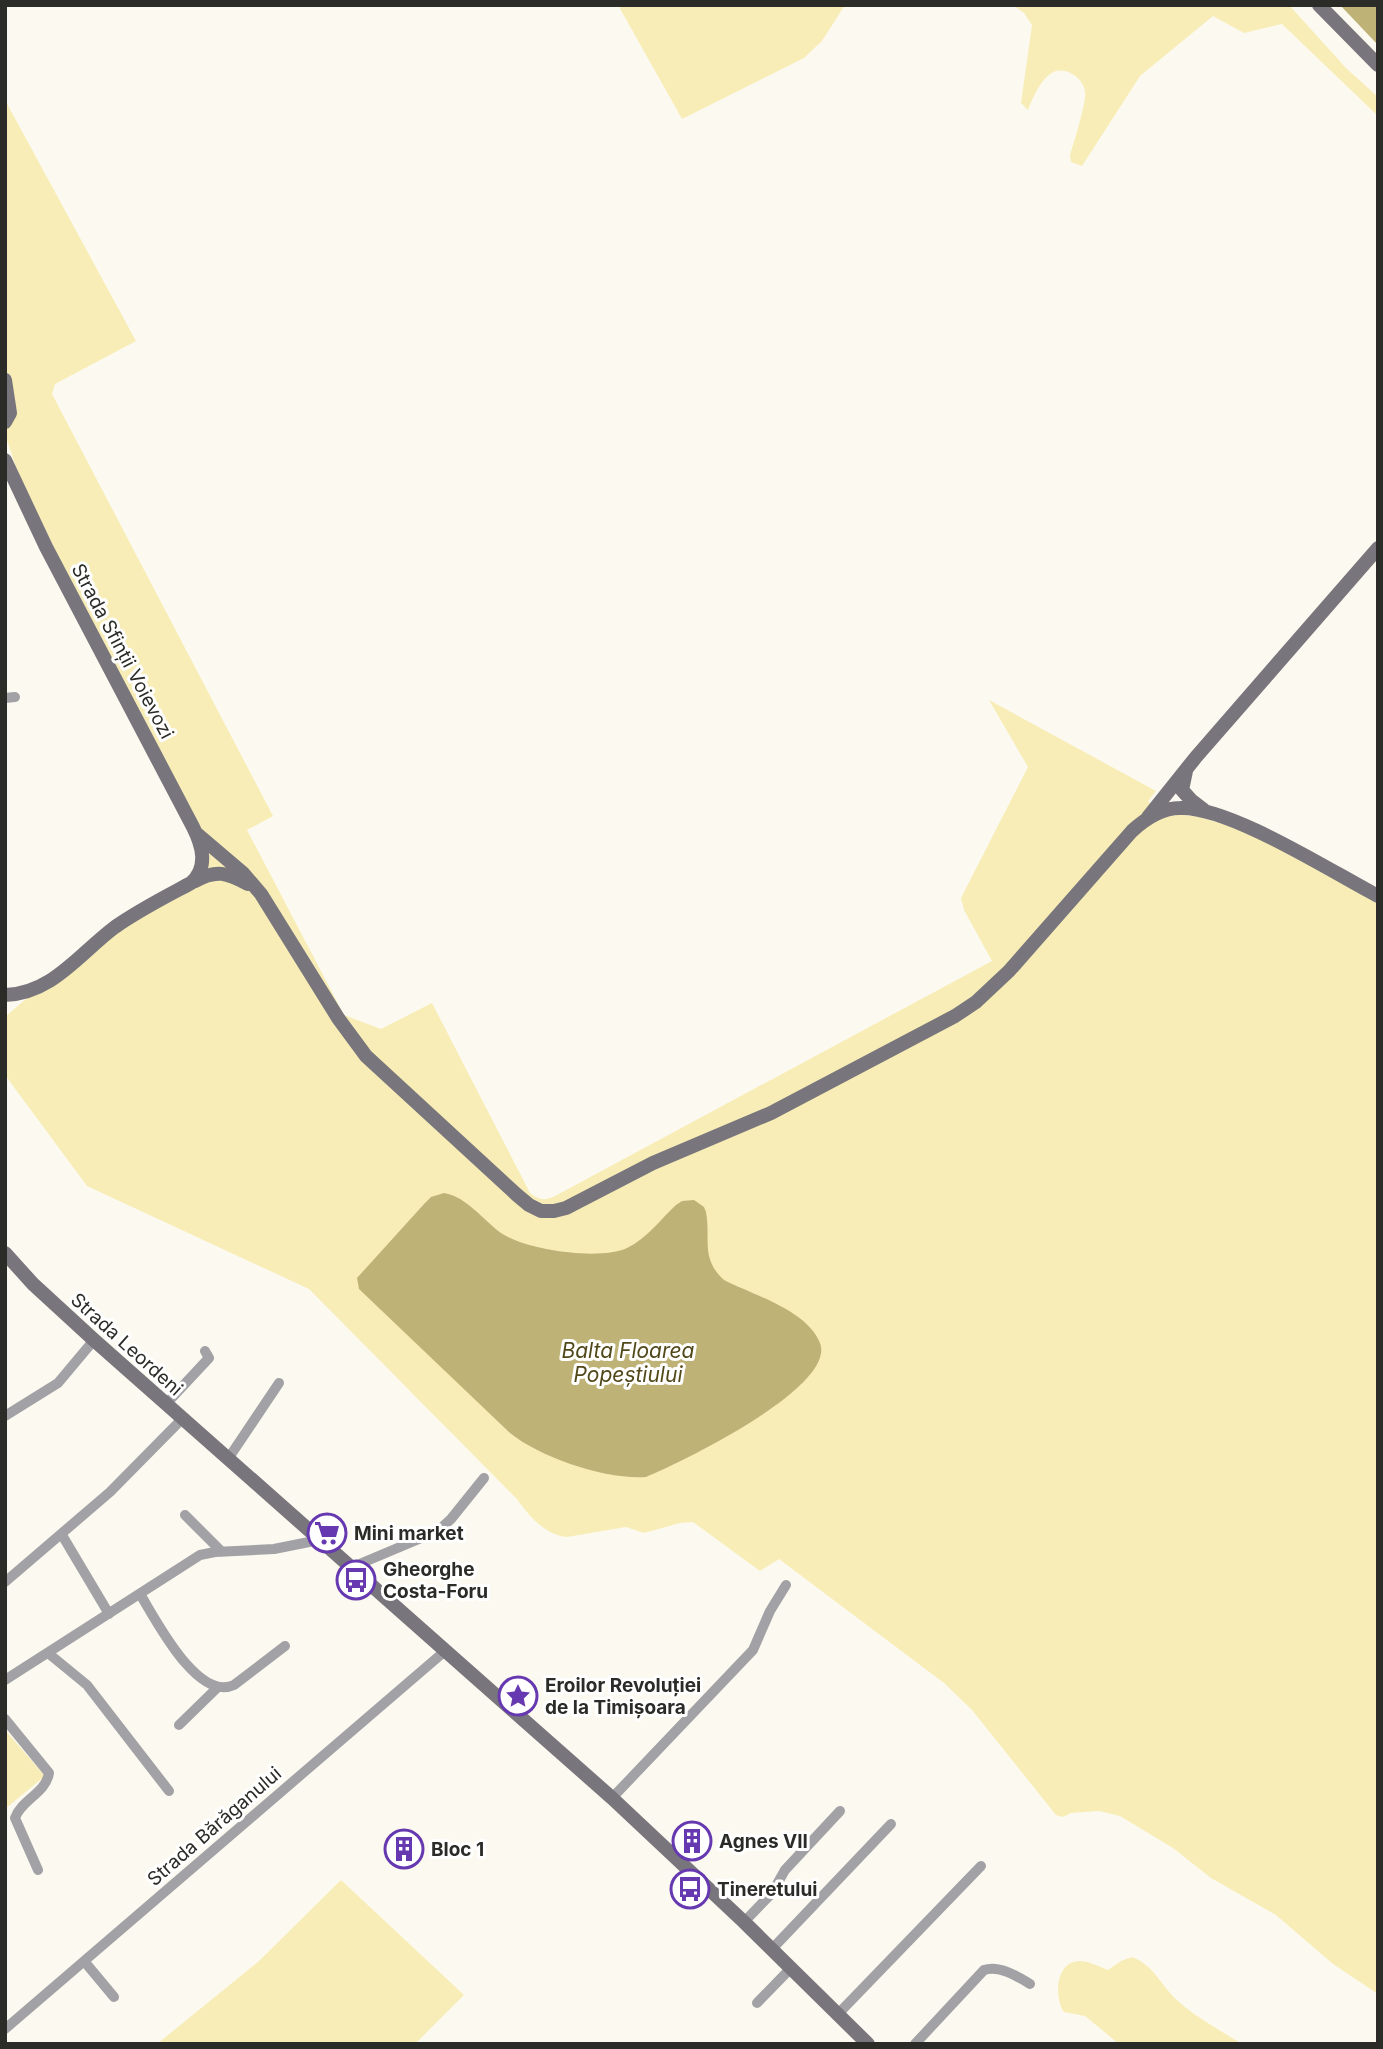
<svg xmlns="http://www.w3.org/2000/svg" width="1383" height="2049" font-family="Inter,sans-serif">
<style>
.green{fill:#f8edb7}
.water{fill:#bfb276}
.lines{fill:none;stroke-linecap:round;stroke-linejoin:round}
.street{stroke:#a2a1a5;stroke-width:10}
.secondary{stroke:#78767c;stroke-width:14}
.labels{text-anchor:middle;stroke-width:6;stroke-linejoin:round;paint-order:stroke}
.street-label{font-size:19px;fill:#2b2b27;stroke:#fff}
.poi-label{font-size:19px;font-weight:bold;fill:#2b2b27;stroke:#fff;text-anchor:start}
.water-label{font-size:21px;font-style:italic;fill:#52491a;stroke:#fff}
</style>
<rect width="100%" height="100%" fill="#fcfaf0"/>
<path class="green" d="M618,5h227l-23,36 -18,17 -122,61z
M1013,5h276l57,63 32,29v19l-96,-92 -38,9 -31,-17 -73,60 -58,90 -11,-4 -1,-7c4,-13 17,-54 15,-64 -1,-7 -7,-14 -13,-17 -24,-14 -37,19 -44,36l-7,-7 11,-78 -8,-12z
M5,100l131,241 -81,43 -3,10 221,422 -26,14 97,185 37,14 51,-26 98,190c9,7 15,8 25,3l437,-235 -28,-51 -3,-12 67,-131 -39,-67 167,91 -8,10 21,15c49,-11 163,62 209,87v1091l-45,-30 -57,-49 -65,-37 -38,-30 -53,-32 -21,-5 -28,2 -8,4 -7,-2 -84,-105 -28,-27 -165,-124 -19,12 -67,-49 -13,1 -36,10 -18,-6 -59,10c-22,-2 -38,-21 -50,-38l-208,-210 -222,-103 -82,-111v-58l21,-18 93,-70 71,-40 10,-34 -183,-385 -11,-33z
M5,1730l40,46 -40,33z
M341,1880l123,115 -49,49h-258l101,-82z
M1132,1957c22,8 29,29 46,44 19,17 42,29 64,43h-123l-34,-28 -21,-4c-10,-14 -9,-51 16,-51 9,0 20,6 28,9l13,-9z"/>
<path class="water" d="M1340,5h38v40z
M444,1193c23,4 39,27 57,40 24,17 99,28 126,15 19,-9 34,-29 49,-43l6,-4 12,-1 10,7 2,5c5,27 -6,46 18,68 29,15 83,30 96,63 17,44 -140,120 -174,134 -39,3 -105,-19 -136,-44l-151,-144 -2,-11 68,-75 6,-6z"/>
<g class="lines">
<path class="street" d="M5,698l10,-1
M166,1404l43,-46 -4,-7
M5,1416l53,-33 36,-43
M228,1459l51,-76
M185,1515l37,37
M62,1535l47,79
M350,1568l88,-37 13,-12 33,-41
M5,1582l105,-90 72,-73
M140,1594c15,24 57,108 94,91l51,-39
M48,1653l39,32 82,106
M5,1680l195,-125 15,-3 59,-3 45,-9
M5,1719l44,54c-3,20 -28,27 -34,45l23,52
M179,1725l39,-38
M612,1798l141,-148 17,-39 16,-26
M744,1922l28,-29 13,-23 55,-59
M772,1949l119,-125
M84,1961l30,36
M757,2003l34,-35
M838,2014l143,-148
M5,2029l440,-378
M915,2044l69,-74c15,-5 33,6 46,14"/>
<path class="secondary" d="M1319,5l59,60
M5,380l5,33 -5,9
M5,460l41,87 147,280c9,18 16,40 -2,56 -26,14 -52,27 -76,44 -35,26 -63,67 -110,68
M1186,771l-4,19 9,10 13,10
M1148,817l48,-60 182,-209
M196,833l47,40 18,21 77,124 28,38 151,139 12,10 12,6h13l12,-3 87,-45 118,-50 184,-97 21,-14 33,-31 123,-140c13,-12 30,-23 48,-23 49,-2 152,64 198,88
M195,881c22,-12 32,-8 53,3
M5,1253l28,31 61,56 518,458 132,124 124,122"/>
</g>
<defs>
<symbol id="supermarket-ring" viewBox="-11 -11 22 22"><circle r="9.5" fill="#fff" stroke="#6639b0" stroke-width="1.5"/><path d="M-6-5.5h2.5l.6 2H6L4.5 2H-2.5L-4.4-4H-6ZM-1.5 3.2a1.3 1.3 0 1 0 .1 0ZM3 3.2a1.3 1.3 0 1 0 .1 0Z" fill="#6639b0"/></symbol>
<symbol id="bus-ring" viewBox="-11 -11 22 22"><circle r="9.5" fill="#fff" stroke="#6639b0" stroke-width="1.5"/><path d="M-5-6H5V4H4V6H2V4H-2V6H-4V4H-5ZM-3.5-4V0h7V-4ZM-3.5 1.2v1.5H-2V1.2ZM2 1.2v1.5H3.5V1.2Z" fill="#6639b0"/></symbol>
<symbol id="sight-ring" viewBox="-11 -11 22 22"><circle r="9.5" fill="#fff" stroke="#6639b0" stroke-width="1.5"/><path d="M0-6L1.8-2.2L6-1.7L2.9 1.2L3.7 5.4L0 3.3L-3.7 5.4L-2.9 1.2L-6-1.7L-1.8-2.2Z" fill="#6639b0"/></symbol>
<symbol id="building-ring" viewBox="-11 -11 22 22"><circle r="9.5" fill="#fff" stroke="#6639b0" stroke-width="1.5"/><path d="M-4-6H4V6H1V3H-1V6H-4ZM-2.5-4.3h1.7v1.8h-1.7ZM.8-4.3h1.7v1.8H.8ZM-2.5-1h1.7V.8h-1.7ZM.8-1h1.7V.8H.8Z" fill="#6639b0"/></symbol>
</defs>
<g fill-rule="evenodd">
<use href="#supermarket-ring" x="305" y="1511" width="44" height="44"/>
<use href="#bus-ring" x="334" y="1558" width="44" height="44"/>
<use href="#sight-ring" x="496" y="1674" width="44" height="44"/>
<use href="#building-ring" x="670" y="1819" width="44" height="44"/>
<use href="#building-ring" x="382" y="1827" width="44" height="44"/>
<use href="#bus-ring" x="668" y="1867" width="44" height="44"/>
</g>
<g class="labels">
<g class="street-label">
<text transform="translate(123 651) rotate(62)" y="7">Strada Sfinții Voievozi</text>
<text transform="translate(127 1344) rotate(42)" y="7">Strada Leordeni</text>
<text transform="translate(214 1826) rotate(-41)" y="7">Strada Bărăganului</text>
</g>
<g class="poi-label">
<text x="354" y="1540">Mini market</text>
<text x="383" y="1576">Gheorghe<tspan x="383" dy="22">Costa-Foru</tspan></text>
<text x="545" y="1692">Eroilor Revoluției<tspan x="545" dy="22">de la Timișoara</tspan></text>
<text x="719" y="1848">Agnes VII</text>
<text x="431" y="1856">Bloc 1</text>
<text x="717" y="1896">Tineretului</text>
</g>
<g class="water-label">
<text x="628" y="1358">Balta Floarea<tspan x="628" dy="24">Popeștiului</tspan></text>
</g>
</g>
<rect width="1383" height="2049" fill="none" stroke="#2b2b27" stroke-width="14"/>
</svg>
